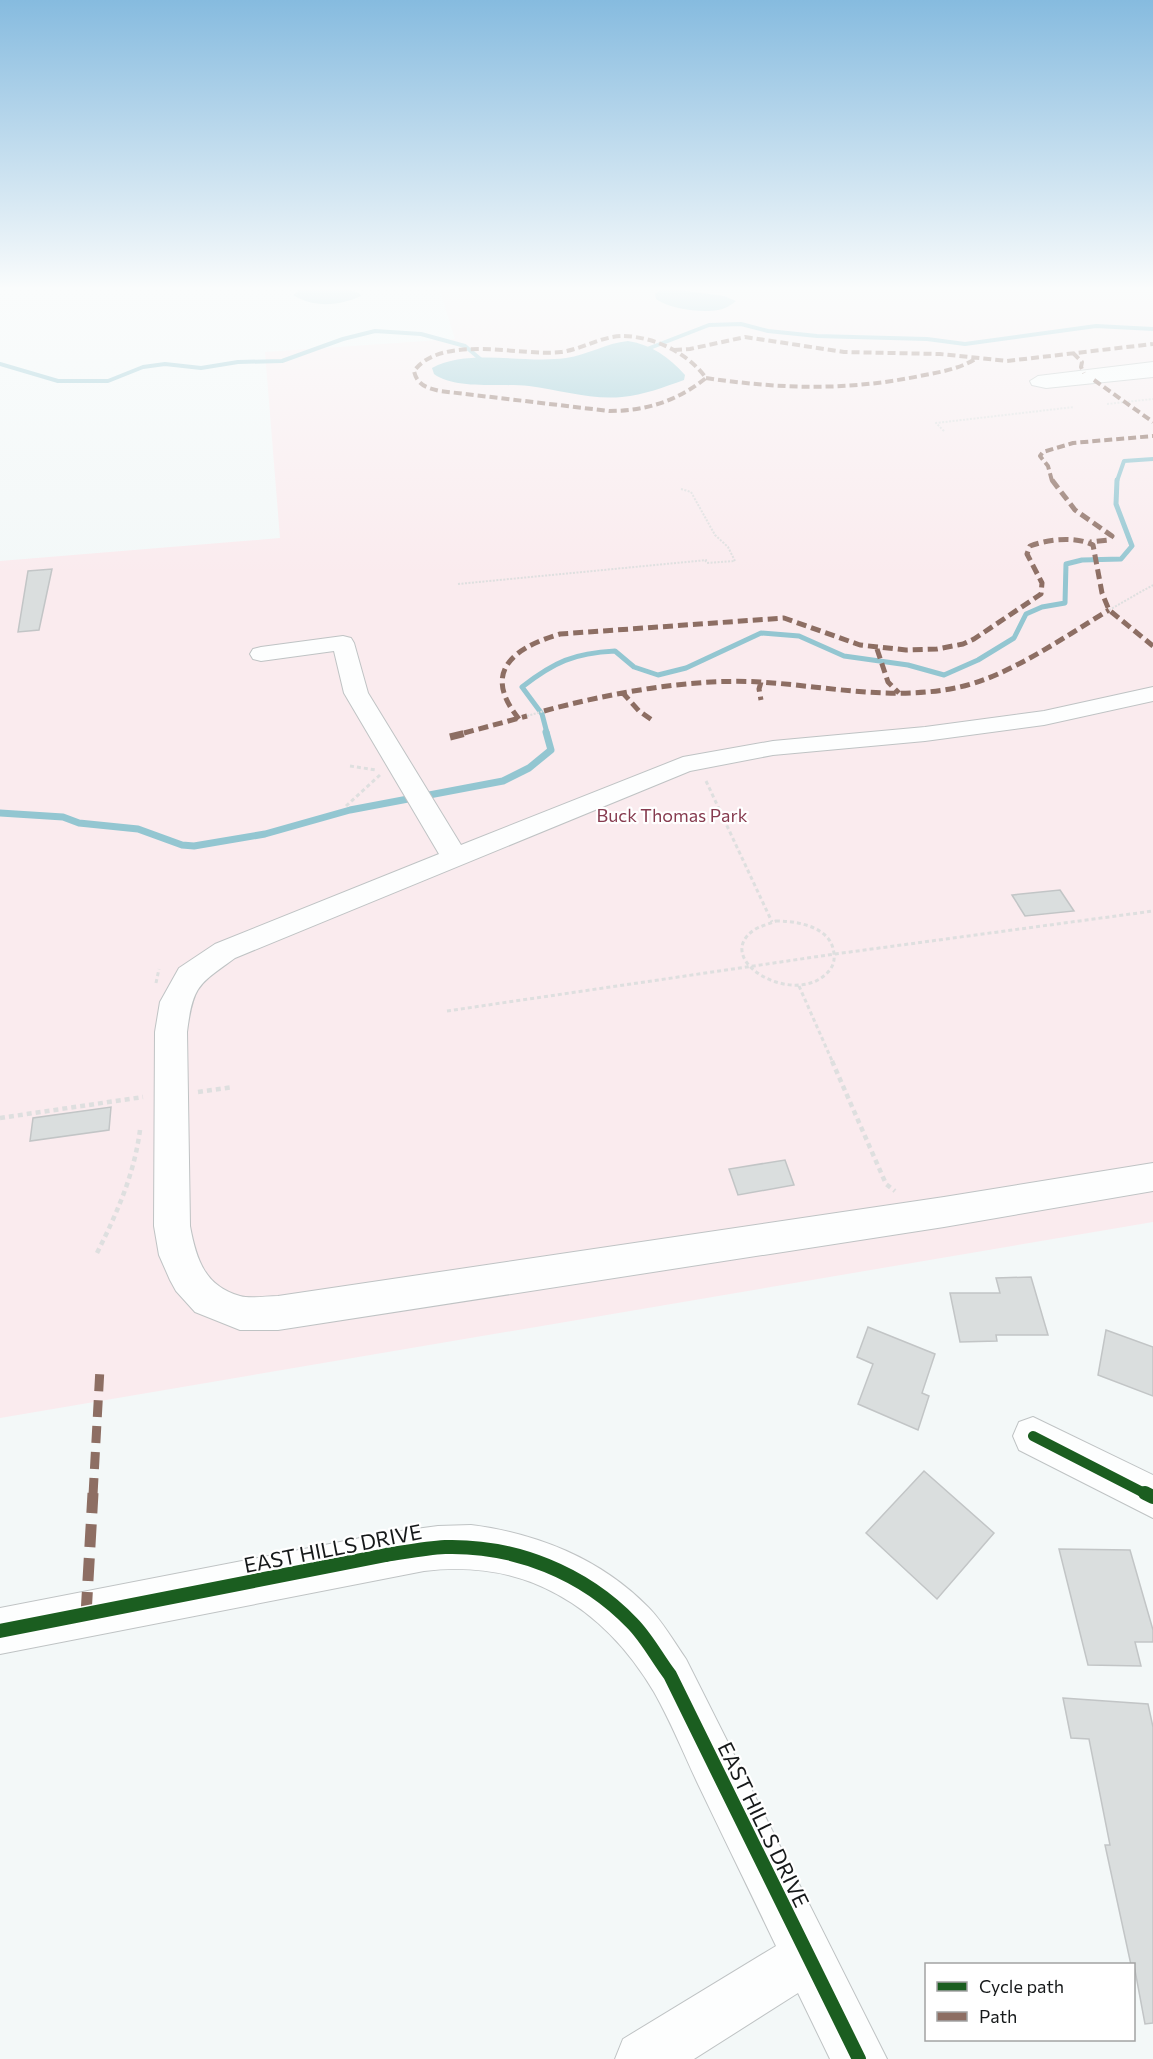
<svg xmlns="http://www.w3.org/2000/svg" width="1153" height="2059" font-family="Commissioner,sans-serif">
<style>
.green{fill:#faebee}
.water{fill:#93c6d1}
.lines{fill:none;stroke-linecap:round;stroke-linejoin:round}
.stream-far2{stroke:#93c6d1;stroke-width:4}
.stream-far1{stroke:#93c6d1;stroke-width:5}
.stream{stroke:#93c6d1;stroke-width:7}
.building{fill:#dadede;stroke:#c2c5c6;stroke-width:1.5}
.minor-casing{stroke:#bfc3c4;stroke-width:2}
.path-far2{stroke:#dedfdf;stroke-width:2;stroke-dasharray:2 1.5;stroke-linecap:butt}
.path-far1{stroke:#dedfdf;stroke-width:3;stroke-dasharray:4 3;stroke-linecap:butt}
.path{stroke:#dedfdf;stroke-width:4.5;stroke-dasharray:5 4;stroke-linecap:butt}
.minor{fill:#fdfefe;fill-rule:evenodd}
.quiet-far4{stroke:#8d6e63;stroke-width:4;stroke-dasharray:8 4;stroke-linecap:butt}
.quiet-far3{stroke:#8d6e63;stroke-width:5;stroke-dasharray:10 5;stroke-linecap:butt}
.quiet-far2{stroke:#8d6e63;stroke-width:7;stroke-dasharray:14 7;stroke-linecap:butt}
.quiet-far1{stroke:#8d6e63;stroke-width:9;stroke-dasharray:17 9;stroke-linecap:butt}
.quiet{stroke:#8d6e63;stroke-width:11;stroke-dasharray:23 11;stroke-linecap:butt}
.cycleway-far1-casing{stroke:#fff;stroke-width:14}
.cycleway-casing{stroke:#fff;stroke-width:17}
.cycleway-far1{stroke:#1b5e20;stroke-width:10}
.cycleway{stroke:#1b5e20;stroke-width:14}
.labels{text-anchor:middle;stroke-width:4.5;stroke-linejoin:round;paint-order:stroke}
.park-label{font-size:18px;fill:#863b4f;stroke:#fff}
.near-street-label{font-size:21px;fill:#16191a;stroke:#fff}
</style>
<rect width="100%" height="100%" fill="#f3f8f8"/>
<path class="green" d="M439,288h714v934l-1153,196v-857l280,-23 -15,-186 190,-13z"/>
<path class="water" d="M303,288h41l15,5 2,3c-22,10 -47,12 -68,-1z
M664,288l60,8 12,5c-5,4 -11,8 -18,9 -17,3 -48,-1 -62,-11l-1,-5z
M628,341c24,4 41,16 57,34l-1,5c-20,7 -40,15 -62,17 -31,3 -62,-7 -93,-11 -27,-3 -73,4 -95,-12l-2,-6c37,-20 92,-4 134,-10 22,-3 40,-15 62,-17z"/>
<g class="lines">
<path class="stream-far2" d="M642,351l67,-26 32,-1 27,7 49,5 110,3 38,5 131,-18 57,3
M0,364l58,17h50l35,-14 22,-3 36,4 37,-6 44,-1 61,-22 32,-8 46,3 44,12 21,18
M1117,481l7,-20 29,-2"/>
<path class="stream-far1" d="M547,733l-5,-19 -20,-27c32,-25 52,-34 93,-36l19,16 24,8 28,-7 75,-35 38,3 45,20 64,9 36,10 34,-15 36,-22 12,-24 16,-7 23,-4 1,-39 16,-4 39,-1 11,-13 -16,-42 1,-24"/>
<path class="stream" d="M0,813l63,4 16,6 59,6 44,16 12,1 71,-12 85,-24 153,-29 26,-13 22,-18 -5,-18"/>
</g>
<path class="building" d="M52,569l-13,61 -21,2 10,-61z
M1060,890l14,21 -49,5 -13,-21z
M111,1107l-2,23 -79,11 3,-23z
M785,1160l9,25 -56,10 -9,-26z
M1031,1277l17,58h-52l1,6 -37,1 -10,-49h50l-4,-15z
M868,1327l67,27 -13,39 7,3 -11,34 -60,-26 15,-40 -16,-7z
M1106,1330l47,17v49l-55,-21z
M924,1471l70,62 -57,66 -71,-66z
M1059,1549l71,1 23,80v12h-18l6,24 -53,-1z
M1063,1698l85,6 5,23v296l-8,1 -11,-59h-3l-26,-120h5l-21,-106 -18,-1z"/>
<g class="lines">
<defs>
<path id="minor" d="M1153,362v15l-107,11 -14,-3 -2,-4 8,-5z
M343,636l8,2 3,5 14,50 93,152 222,-88 90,-16 152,-14 119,-16 109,-24v14l-109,24 -119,16 -152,14 -83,16 -455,187c-37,27 -42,27 -48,74l3,194c6,32 14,60 50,70 11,3 26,0 38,0l666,-99 209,-34v28l-209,36 -666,103h-38l-45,-18 -19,-21 -6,-11 -11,-25 -5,-29 1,-194 5,-30 19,-34 36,-24 224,-90 -95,-161 -10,-42 -73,10 -8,-2 -3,-5 3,-5 8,-2z
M1033,1417l120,58v43l-134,-68 -6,-14 6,-14z
M471,1525c66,8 130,34 177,82 15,15 26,35 38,52l201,400h-57l-32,-66 -104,66h-79l8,-20 153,-93c-26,-55 -53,-109 -79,-164 -14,-30 -27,-62 -43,-90 -51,-86 -130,-134 -230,-121l-424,83v-46l386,-75 52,-7z"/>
</defs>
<use href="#minor" class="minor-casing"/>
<path class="path-far2" d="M1107,404l46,-5
M944,431l-8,-8 138,-16
M681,489l10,3 24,43 13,12 7,14 -28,2 -2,-3
M458,584l249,-24
M1109,610l44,-25
M527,716l17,-5"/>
<path class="path-far1" d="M350,766l26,4
M706,781l66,141
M346,806l34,-31
M776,921c22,0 57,6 58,34 1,8 -3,15 -9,20 -35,31 -113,-16 -71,-45 6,-4 15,-6 22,-9z
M156,983l3,-14
M799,986l34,77
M447,1011l388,-57 318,-43"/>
<path class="path" d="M832,1061l54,123 9,7
M198,1092l35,-5
M0,1118l143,-21
M97,1253c20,-40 37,-78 43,-123"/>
<use href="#minor" class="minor"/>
<path class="quiet-far4" d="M624,336c31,1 64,17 82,42 -29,23 -60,33 -97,33l-169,-20c-13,-3 -23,-6 -26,-20 28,-38 109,-14 147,-19 22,-3 40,-16 63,-16z
M674,350l16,-1 55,-12 99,15 96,2 67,7 146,-17
M1073,353l9,9 -1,5 3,6
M706,378c75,11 140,13 214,-2 20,-4 40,-7 57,-18
M1094,380l59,42
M1052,481l-4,-15 -8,-10 3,-4 30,-9 80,-7"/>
<path class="quiet-far3" d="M1052,480l23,30 37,26 -4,4 -18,2
M877,649l11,33 11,11
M761,682l-2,7 2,11
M622,692l17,19 13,9
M544,711c66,-18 147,-33 216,-29 65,4 130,19 195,6 52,-10 109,-51 154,-78
M519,719c-38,-47 -6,-71 41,-85l224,-16 76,27 46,5 31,-1 26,-5 11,-5 67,-45 1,-11 -15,-29 3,-8c19,-7 45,-10 63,-1l9,48 7,17 44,36
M464,733l63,-17"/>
<path class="quiet-far2" d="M450,737l20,-5"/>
<path class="quiet-far1" d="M93,1495l7,-127"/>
<path class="quiet" d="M86,1615l7,-122"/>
<defs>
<path id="cycleway-far1" d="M1033,1436l115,59"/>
<path id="cycleway" d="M1145,1493l8,4
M0,1631l386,-76c20,-3 39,-7 59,-8 70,-2 139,26 187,76 15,15 25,35 38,52l189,384"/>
</defs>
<use href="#cycleway-far1" class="cycleway-far1-casing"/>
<use href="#cycleway" class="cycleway-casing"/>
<use href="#cycleway-far1" class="cycleway-far1"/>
<use href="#cycleway" class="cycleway"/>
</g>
<linearGradient id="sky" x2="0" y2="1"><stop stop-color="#86bbdf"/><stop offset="0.5" stop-color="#fafcfc"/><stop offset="1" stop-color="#fafcfc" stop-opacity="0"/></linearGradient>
<rect width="1153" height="577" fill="url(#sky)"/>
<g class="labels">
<g class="park-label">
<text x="672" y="822">Buck Thomas Park</text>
</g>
<g class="near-street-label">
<text transform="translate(333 1549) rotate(-11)" y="7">EAST HILLS DRIVE</text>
<text transform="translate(763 1825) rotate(64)" y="7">EAST HILLS DRIVE</text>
</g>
</g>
<rect x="925" y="1963" width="210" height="78" fill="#ffffff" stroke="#a2a3a3" stroke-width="1.5"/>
<rect x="937" y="1982" width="30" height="9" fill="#1b5e20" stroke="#a2a3a3" stroke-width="1.5"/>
<text x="979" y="1993" font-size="18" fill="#16191a">Cycle path</text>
<rect x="937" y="2012" width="30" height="9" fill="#8d6e63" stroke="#a2a3a3" stroke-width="1.5"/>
<text x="979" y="2023" font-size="18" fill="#16191a">Path</text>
</svg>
